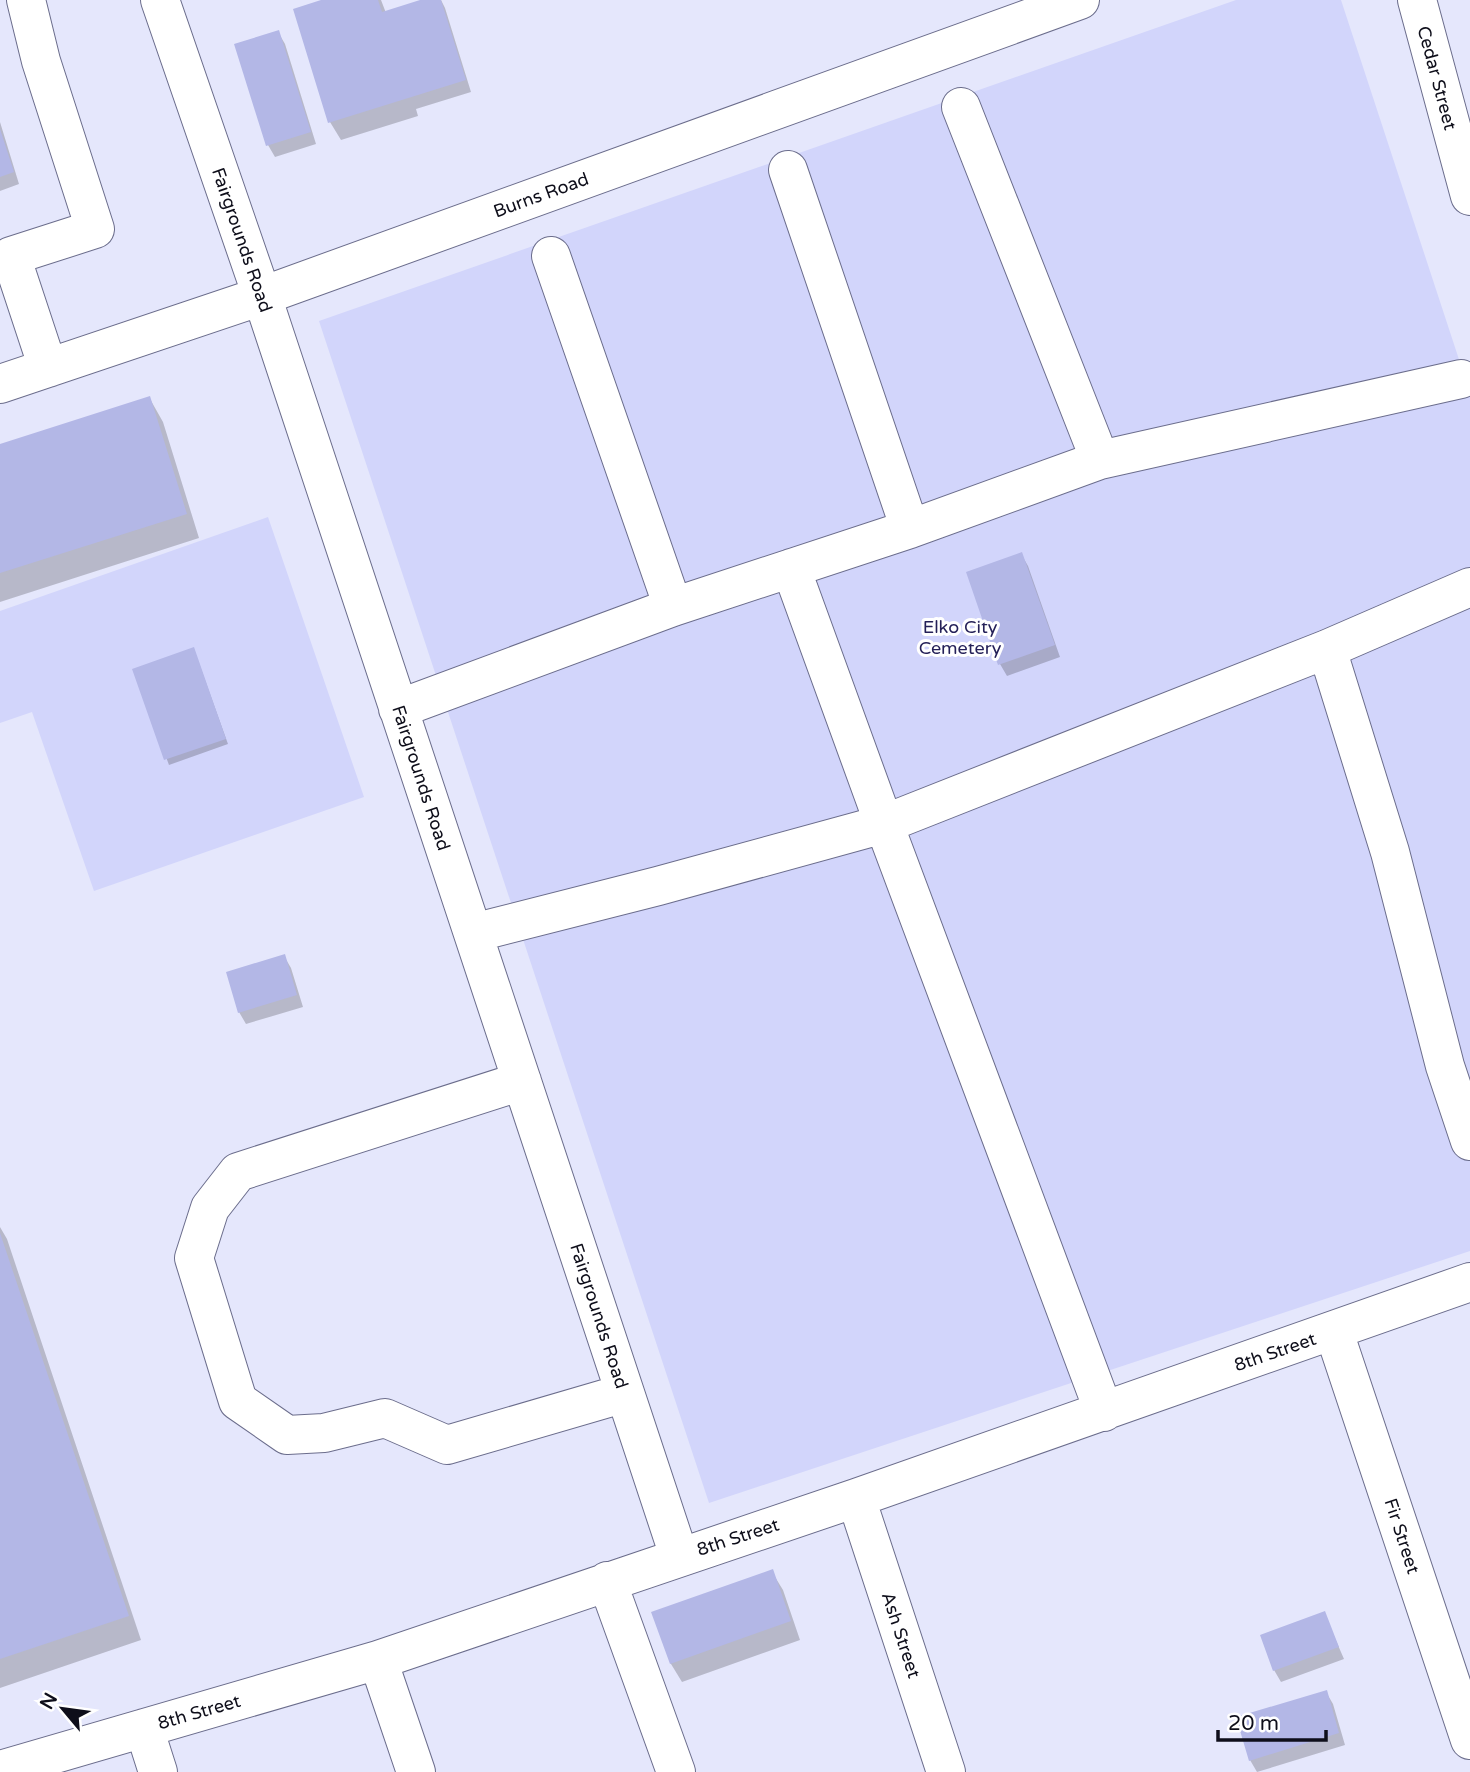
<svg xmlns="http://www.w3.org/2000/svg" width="1470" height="1772" font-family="'Varela Round',sans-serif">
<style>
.green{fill:#d2d5fb}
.shadow{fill:#0003}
.building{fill:#b3b7e6}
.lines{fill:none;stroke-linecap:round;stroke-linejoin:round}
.minor-casing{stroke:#6b6d8c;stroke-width:40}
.minor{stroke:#fff;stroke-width:38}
.labels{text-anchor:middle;stroke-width:6;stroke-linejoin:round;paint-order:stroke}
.street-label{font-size:18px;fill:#0e0e1a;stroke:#fff}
.park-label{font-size:18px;fill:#242058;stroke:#fff}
</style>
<rect width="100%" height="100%" fill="#e5e7fc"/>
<path class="green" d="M1236,0h105l129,393v858l-761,252 -390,-1182z
M268,517l96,280 -270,94 -62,-179 -32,11v-112z"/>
<path class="shadow" d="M327,0h54l5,13 40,-13h15l4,8 26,84 -55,17 2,7 -77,24 -11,-18z
M278,32l7,12 31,100 -41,13 -7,-12z
M0,122l19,62 -19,7z
M150,399l13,23 36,116 -199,64v-156z
M1021,554l7,12 32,91 -53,19 -7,-12z
M196,655l32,89 -59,21 -35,-95z
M284,956l7,12 12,39 -57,17 -7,-12z
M0,1227l7,12 134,401 -141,48z
M772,1572l11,18 17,50 -118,42 -11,-18 -18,-51z
M1324,1613l20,46 -63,23 -7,-12z
M1326,1692l7,12 12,41 -88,27 -7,-12z"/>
<path class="building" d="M321,0h57l4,12 38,-12h21l25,80 -138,43 -35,-114z
M279,30l32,102 -45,14 -32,-102z
M0,129l14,43 -14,5z
M150,396l37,118 -187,59v-129z
M1022,552l33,93 -57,20 -32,-93z
M194,647l32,92 -62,21 -32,-91z
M285,954l12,41 -59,18 -12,-41z
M0,1233l129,383 -129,43z
M773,1569l18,52 -121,43 -19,-52z
M1325,1611l14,36 -66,24 -13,-36z
M1327,1690l12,43 -90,28 -13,-44z"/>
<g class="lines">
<defs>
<path id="minor" d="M26,0l15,61 54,168 -84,27 37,112
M160,0l102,296 417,1260
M1417,0l53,196
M961,107l139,353
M788,170l122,359
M551,256l122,351
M0,384l262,-88 818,-296
M791,568l93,256 220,588
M1327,649l63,203 55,214 25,75
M398,709l275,-102 237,-78 190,-69 361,-81
M473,933l185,-47 226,-62 443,-175 143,-62
M522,1081l-284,91 -28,36 -16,50 44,143 49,34 37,-2 61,-15 62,27 178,-52
M1334,1332l136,408
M856,1498l90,274
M607,1581l69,191
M378,1660l38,112
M144,1728l14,44
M0,1770l378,-110 478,-162 614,-216"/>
</defs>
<use href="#minor" class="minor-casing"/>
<use href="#minor" class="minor"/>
</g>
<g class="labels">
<g class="street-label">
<text transform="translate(1437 78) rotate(75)" y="6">Cedar Street</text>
<text transform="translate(541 195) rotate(-20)" y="6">Burns Road</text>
<text transform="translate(242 240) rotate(71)" y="6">Fairgrounds Road</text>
<text transform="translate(421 778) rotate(72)" y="6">Fairgrounds Road</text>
<text transform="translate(599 1316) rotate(72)" y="6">Fairgrounds Road</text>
<text transform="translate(1275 1352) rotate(-19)" y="6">8th Street</text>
<text transform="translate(1402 1536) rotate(72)" y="6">Fir Street</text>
<text transform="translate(738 1537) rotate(-18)" y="6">8th Street</text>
<text transform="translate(901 1635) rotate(72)" y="6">Ash Street</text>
<text transform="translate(199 1712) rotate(-16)" y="6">8th Street</text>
</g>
<g class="park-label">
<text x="960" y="633">Elko City<tspan x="960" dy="21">Cemetery</tspan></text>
</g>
</g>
<g transform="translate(63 1709) rotate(299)" stroke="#ffffff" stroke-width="5" paint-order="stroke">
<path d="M0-5L12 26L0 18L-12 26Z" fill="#0e0e1a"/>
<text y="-10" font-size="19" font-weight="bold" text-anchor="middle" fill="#0e0e1a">N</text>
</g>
<path d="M1218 1730v10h108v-10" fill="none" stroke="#0e0e1a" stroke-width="3.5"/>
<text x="1228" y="1730" font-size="21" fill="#0e0e1a" stroke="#ffffff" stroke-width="5" paint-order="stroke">20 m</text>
</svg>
